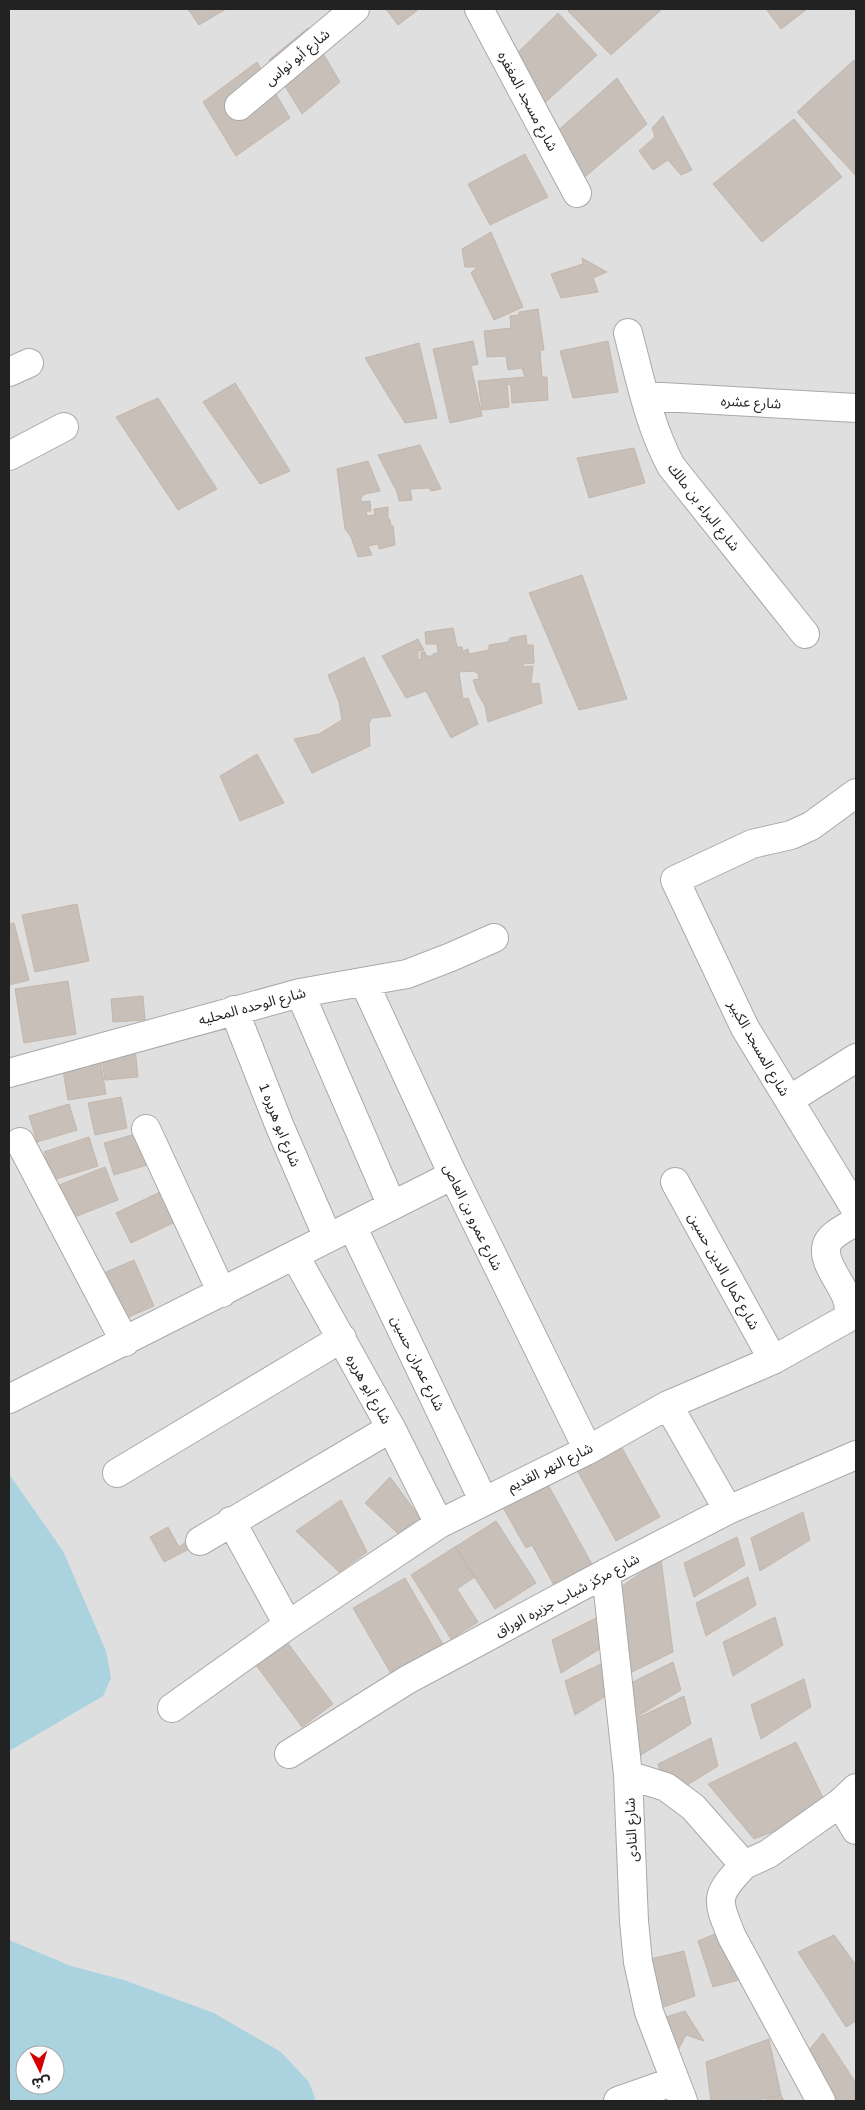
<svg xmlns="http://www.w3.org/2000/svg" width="865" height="2110" font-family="Arial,'Noto Sans Arabic',sans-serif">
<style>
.residential{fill:#e0dfdf;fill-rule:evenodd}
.water{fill:#aad3df;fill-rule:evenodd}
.building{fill:#c7bfb8;stroke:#c4b6ab}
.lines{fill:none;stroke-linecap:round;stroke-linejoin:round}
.minor-casing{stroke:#a9a9a9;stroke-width:30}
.minor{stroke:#fff;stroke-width:28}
.labels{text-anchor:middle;stroke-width:4;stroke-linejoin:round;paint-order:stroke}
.street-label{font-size:14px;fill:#222;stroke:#fff}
</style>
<rect width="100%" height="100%" fill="#f2efe9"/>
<path class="residential" d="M9,9h847v2092h-847zM25,2055h30v30h-30z"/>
<path class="water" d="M9,1474l54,77 43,100 5,27 -8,18 -94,55z
M9,1940l62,26 53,14 90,33 67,39 28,30 7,19h-307zM25,2055h30v30h-30z"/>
<path class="building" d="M188,9h38l-27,16z
M386,9h33l-21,16z
M570,9h92l-51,46 -43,-44z
M766,9h41l-26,20z
M558,13l39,42 -59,54 -37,-40z
M308,28l32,54 -38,32 -33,-54z
M854,60l2,2v114l-59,-64z
M257,62l33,56 -54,38 -33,-54z
M617,78l30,46 -67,57 -27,-46z
M663,116l29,54 -11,5 -13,-15 -15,10 -14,-19 16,-14 -3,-9z
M794,119l48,58 -80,65 -49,-58z
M525,154l23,43 -58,28 -22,-41z
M491,232l32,75 -29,13 -23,-47 6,-6h-12l-3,-18z
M582,258l25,14 -14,6 5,14 -37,6 -10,-24 32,-10z
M538,309l6,41h-4l2,27h5l1,23 -36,3 -1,-18 -4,-1 2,23 -27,3 -4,-29 47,-4 -3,-9 -14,2 -2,-14 -19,1 -3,-26 27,-3 -1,-12 9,-1v-3z
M473,341l5,23 -7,2 11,50 -32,7 -17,-74z
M608,341l10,51 -45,6 -13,-47z
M419,343l18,75 -32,5 -40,-65z
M235,383l55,88 -30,13 -57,-82z
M158,398l59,91 -39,21 -62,-93z
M420,445l21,44 -10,2 -2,-3 -19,1 2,11 -13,1 -2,-9 -19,-37z
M634,448l11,35 -56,15 -12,-40z
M368,461l12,30 -15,3 -4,3v5l9,-1 1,10h-5l1,5 8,-1 -1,-6 14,-2v12l2,1 1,6h2l2,19 -16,4 -1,-5 -10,2 4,9 -14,2 -7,-20 -6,-8 -8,-60z
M582,575l45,124 -48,11 -50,-117z
M453,628l4,19h5l1,4 5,-2 1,5 20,-4v-5l19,-3 2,-4 16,-3 1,10h6l1,18 -11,1v3l10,-1 -2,18 8,-1 3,20 -54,19 -3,-16 -8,-14 -4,-12 6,-1 -1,-5 -4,-3 -15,1 4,27 5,-1 10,26 -27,14 -25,-47 -20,7 -24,-42 36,-17 6,11 -6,1v9l3,-1v-7h4l1,4h7v-2l5,-1 -1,-9h-11l-1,-12z
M364,657l27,59 -19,2 -3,5 1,23 -58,27 -18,-34 25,-5 23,-14 -3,-18 -11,-27z
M257,754l27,49 -44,18 -20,-45z
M77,904l12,57 -54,11 -13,-57z
M14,923l15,57 -20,5v-61z
M68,981l8,53 -52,9 -9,-54z
M143,996l2,24 -32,2 -2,-23z
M135,1048l3,29 -33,3 -4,-28z
M99,1053l7,41 -38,6 -7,-41z
M121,1097l6,31 -32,7 -7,-32z
M69,1104l8,26 -40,12 -8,-26z
M157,1128l10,31 -53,16 -10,-32z
M89,1137l9,29 -45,14 -9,-28z
M105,1167l13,33 -46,18 -13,-33z
M160,1192l15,30 -44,21 -15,-30z
M134,1260l20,46 -51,22 -20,-46z
M621,1446l39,71 -44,24 -39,-71z
M390,1477l34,46 -21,15 -38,-35z
M546,1481l47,85 -38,21 -23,-42 -6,3 -24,-42z
M341,1500l26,52 -28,20 -43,-41z
M803,1512l7,28 -50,31 -9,-33z
M496,1521l40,62 -41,26 -40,-62z
M168,1527l11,20 8,-6 4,7 -27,14 -14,-25z
M737,1537l8,28 -51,32 -10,-34z
M455,1547l20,30 -18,12 21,33 -27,17 -40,-64z
M661,1559l12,93 -41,20 -23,-77z
M748,1577l8,28 -50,31 -10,-33z
M405,1578l40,70 -52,29 -40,-69z
M604,1614l7,28 -50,31 -9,-33z
M775,1617l8,28 -50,31 -10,-34z
M287,1642l46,62 -31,23 -46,-62z
M618,1656l7,28 -50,31 -10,-34z
M673,1662l8,28 -51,31 -9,-33z
M804,1679l7,28 -50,32 -10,-34z
M684,1696l7,28 -50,31 -10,-34z
M711,1738l7,28 -50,31 -10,-33z
M796,1742l33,68 -75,29 -46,-55z
M741,1923l23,50 -51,14 -15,-46z
M834,1935l22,30v56l-10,6 -48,-75z
M684,1951l11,45 -46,16 -11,-50z
M685,2011l19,30 -18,-6 -11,21 -15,-37z
M823,2033l33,50v18h-32l-19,-46z
M769,2039l12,56 -27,6h-43l-5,-39z
M781,2095l3,6h-21z"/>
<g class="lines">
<defs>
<path id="minor" d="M479,9l98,184
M239,106l116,-97
M628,333c12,45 21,92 43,133l134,168
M9,372l20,-9
M645,396l211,12
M9,456l55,-29
M856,793l-45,33 -20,9 -39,9 -77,36 70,148 111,182
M364,982l89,193 135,275
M300,993l92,213
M234,1010l46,117 48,111
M9,1073l291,-80 107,-19 44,-17 43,-19
M789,1100l67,-42
M146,1129l76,164
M20,1142l105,200
M675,1182l98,178
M352,1226l131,274
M295,1256l96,172 48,96
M9,1399l444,-224
M668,1405l60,105
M117,1473l225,-135
M231,1521l57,104
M200,1541l191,-113
M606,1573l22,202 6,146 4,41 11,50 34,89
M172,1708l116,-83 151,-101 149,-74 80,-45 105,-45 73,-41c14,-24 -30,-53 -18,-77 5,-9 20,-15 28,-21
M289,1754l118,-74 199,-107 122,-63 128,-55
M628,1775l38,12 27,20 51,58 24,-11 72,-51 16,-15
M840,1803l16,27
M744,1865c-29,31 -28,33 -12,72l89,164
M618,2101l57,-20"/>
</defs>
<use href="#minor" class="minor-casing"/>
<use href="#minor" class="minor"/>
</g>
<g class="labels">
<g class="street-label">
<text transform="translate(297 57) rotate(-40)" y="5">شارع أبو نواس</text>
<text transform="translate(528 101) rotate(62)" y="5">شارع مسجد المغفره</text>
<text transform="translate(751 402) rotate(3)" y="5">شارع عشره</text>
<text transform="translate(704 507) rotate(52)" y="5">شارع البراء بن مالك</text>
<text transform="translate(252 1006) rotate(-15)" y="5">شارع الوحده المحليه</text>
<text transform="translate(759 1048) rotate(60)" y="5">شارع المسجد الكبير</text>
<text transform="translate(280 1125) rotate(68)" y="5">شارع ابو هريره 1</text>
<text transform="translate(473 1217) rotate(64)" y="5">شارع عمرو بن العاص</text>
<text transform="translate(724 1271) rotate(61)" y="5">شارع كمال الدين حسين</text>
<text transform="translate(418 1363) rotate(64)" y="5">شارع عمران حسين</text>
<text transform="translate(369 1389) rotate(61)" y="5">شارع أبو هريره</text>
<text transform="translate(550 1467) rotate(-26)" y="5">شارع النهر القديم</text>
<text transform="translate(567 1595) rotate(-28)" y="5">شارع مركز شباب جزيره الوراق</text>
<text transform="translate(631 1830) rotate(-93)" y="5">شارع النادى</text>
</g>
</g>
<rect width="865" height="2110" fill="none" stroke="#222222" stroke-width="20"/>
<g transform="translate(40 2070) rotate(175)"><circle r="24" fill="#ffffff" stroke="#a7a7a7"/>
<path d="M0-4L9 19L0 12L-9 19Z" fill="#d40000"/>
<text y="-8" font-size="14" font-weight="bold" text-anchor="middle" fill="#222222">ش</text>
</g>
</svg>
